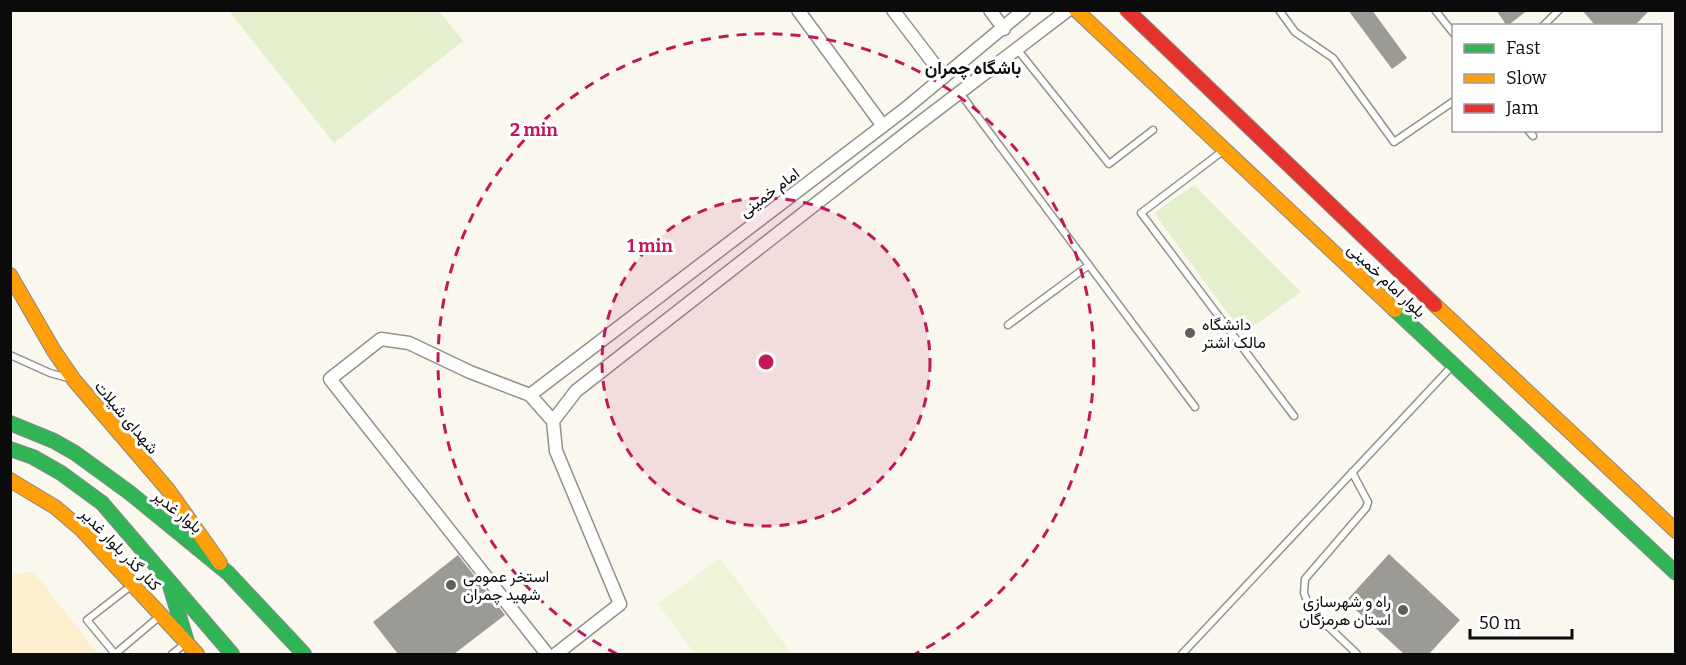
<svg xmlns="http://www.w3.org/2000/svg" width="1686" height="665" font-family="Bitter,Vazirmatn,serif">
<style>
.green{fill:#e4f0cd}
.sand{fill:#fcefce}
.pitch{fill:#eef4d7}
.building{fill:#9c9a94}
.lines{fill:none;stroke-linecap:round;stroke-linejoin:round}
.lane-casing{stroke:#93918d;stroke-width:9}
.street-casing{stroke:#93918d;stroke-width:15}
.fast-casing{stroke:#898884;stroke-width:16}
.slow-casing{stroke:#898884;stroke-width:16}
.jam-casing{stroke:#898884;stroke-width:16}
.lane{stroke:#fefefc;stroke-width:6}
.street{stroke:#fefefc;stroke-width:12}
.fast{stroke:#30b455;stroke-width:14}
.slow{stroke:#ff9f0a;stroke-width:14}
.jam{stroke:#e5322d;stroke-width:14}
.ring{fill:none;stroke:#c2185b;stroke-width:3;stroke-dasharray:10 8}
.poi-dot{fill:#5f5e5a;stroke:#fff;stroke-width:2}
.labels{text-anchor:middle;stroke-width:6;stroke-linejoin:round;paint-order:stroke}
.street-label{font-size:16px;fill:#0b0b0b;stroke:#fff}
.poi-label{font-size:16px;fill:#0b0b0b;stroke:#fff;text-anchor:start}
.neighbourhood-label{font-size:18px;font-weight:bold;fill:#0b0b0b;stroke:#fff}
.centre{fill:#c2185b;stroke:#fff;stroke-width:3}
.ring-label{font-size:18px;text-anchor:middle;font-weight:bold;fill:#c2185b;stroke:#fff;stroke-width:6;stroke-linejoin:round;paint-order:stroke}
</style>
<rect width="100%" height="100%" fill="#faf7ee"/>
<path class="green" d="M229,11h210l24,30 -129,102z
M1194,185l107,107 -58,42 -89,-121z"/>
<path class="sand" d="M33,571l65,83h-87v-79z"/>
<path class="pitch" d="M720,558l72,96h-97l-37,-50z"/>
<path class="building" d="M1348,10h24l35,48 -15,11z
M1496,10h32l-21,16z
M1582,10h68l-16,16h-38z
M1389,554l71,66 -31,34h-25l-58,-53z
M458,555l47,60 -51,39h-56l-25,-32z"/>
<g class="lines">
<defs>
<path id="lane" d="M1279,10l16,22 38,26 61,84 60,-41
M1435,10l19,24
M1543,26l16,-16
M1017,49l92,115 44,-34
M960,93l235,314
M1528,130l5,6
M1224,150l-83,63 153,203
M1008,325l81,-60
M10,355l40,18 18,5
M1352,472l16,30 -2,6 -61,71 -1,14 6,16 47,45
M115,654l-28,-34 45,-35
M115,654l45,-38
M172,654l14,-11
M1182,654l271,-289"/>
<path id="street" d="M798,10l85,116
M893,10l51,67
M990,10l14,19
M530,395l375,-286 119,-99
M553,421l23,-30 337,-263 155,-118
M547,654l-217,-275 51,-40 28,4 61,29 60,23 23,26 3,30 64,153 -64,50"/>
<path id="fast" d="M1395,310l281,263
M10,423l44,18 21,12 55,40 98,80 76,81
M10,449l23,8 28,16 41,30 130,151
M170,586l17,56"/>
<path id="slow" d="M1076,10l319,300
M10,275l44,76 20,29 95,111 51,72
M1435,305l241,226
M10,480l45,27 27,23 115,124"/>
<path id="jam" d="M1127,10l308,295"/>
</defs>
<use href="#lane" class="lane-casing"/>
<use href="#street" class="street-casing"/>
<use href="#fast" class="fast-casing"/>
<use href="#slow" class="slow-casing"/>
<use href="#jam" class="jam-casing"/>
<use href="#lane" class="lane"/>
<use href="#street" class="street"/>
<use href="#fast" class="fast"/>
<use href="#slow" class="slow"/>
<use href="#jam" class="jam"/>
</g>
<circle cx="766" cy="362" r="164" fill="#c2185b" fill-opacity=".12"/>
<g class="ring">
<circle cx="766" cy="362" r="164"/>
<path d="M617 654A328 328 0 1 1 915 654"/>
</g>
<g class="poi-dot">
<circle cx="1190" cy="333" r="6"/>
<circle cx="451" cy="585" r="6"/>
<circle cx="1403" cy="610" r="6"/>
</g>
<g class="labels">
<g class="street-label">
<text transform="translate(769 192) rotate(-37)" y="6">امام خمینی</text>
<text transform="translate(1387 280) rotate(43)" y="6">بلوار امام خمینی</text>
<text transform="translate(127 417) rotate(50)" y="6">شهدای شیلات</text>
<text transform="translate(178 511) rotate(39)" y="6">بلوار غدیر</text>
<text transform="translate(121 549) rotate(46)" y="6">کنار گذر بلوار غدیر</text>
</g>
<g class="poi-label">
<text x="1202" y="330">دانشگاه<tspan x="1202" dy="18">مالک اشتر</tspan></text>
<text x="463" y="582">استخر عمومی<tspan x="463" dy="18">شهید چمران</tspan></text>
<text x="1391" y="607" text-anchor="end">راه و شهرسازی<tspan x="1391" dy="18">استان هرمزگان</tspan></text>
</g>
<g class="neighbourhood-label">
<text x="973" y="74">باشگاه چمران</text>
</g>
</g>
<circle cx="766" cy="362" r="9" class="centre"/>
<g class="ring-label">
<text x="534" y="136">2 min</text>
<text x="650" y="252">1 min</text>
</g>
<rect width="1686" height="665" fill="none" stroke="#0b0b0b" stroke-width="24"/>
<rect x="1452" y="24" width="210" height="108" fill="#ffffff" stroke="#9d9d9d" stroke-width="1.5"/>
<rect x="1464" y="44" width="30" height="9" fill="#30b455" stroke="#9d9d9d" stroke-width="1.5"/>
<text x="1506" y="54" font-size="18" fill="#0b0b0b">Fast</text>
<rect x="1464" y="74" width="30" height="9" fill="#ff9f0a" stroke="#9d9d9d" stroke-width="1.5"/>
<text x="1506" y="84" font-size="18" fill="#0b0b0b">Slow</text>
<rect x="1464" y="104" width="30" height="9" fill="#e5322d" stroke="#9d9d9d" stroke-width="1.5"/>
<text x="1506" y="114" font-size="18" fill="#0b0b0b">Jam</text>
<path d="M1470 629v9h102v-9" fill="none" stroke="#0b0b0b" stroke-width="3"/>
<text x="1479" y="629" font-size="18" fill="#0b0b0b" stroke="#ffffff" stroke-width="4.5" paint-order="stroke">50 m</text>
</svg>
